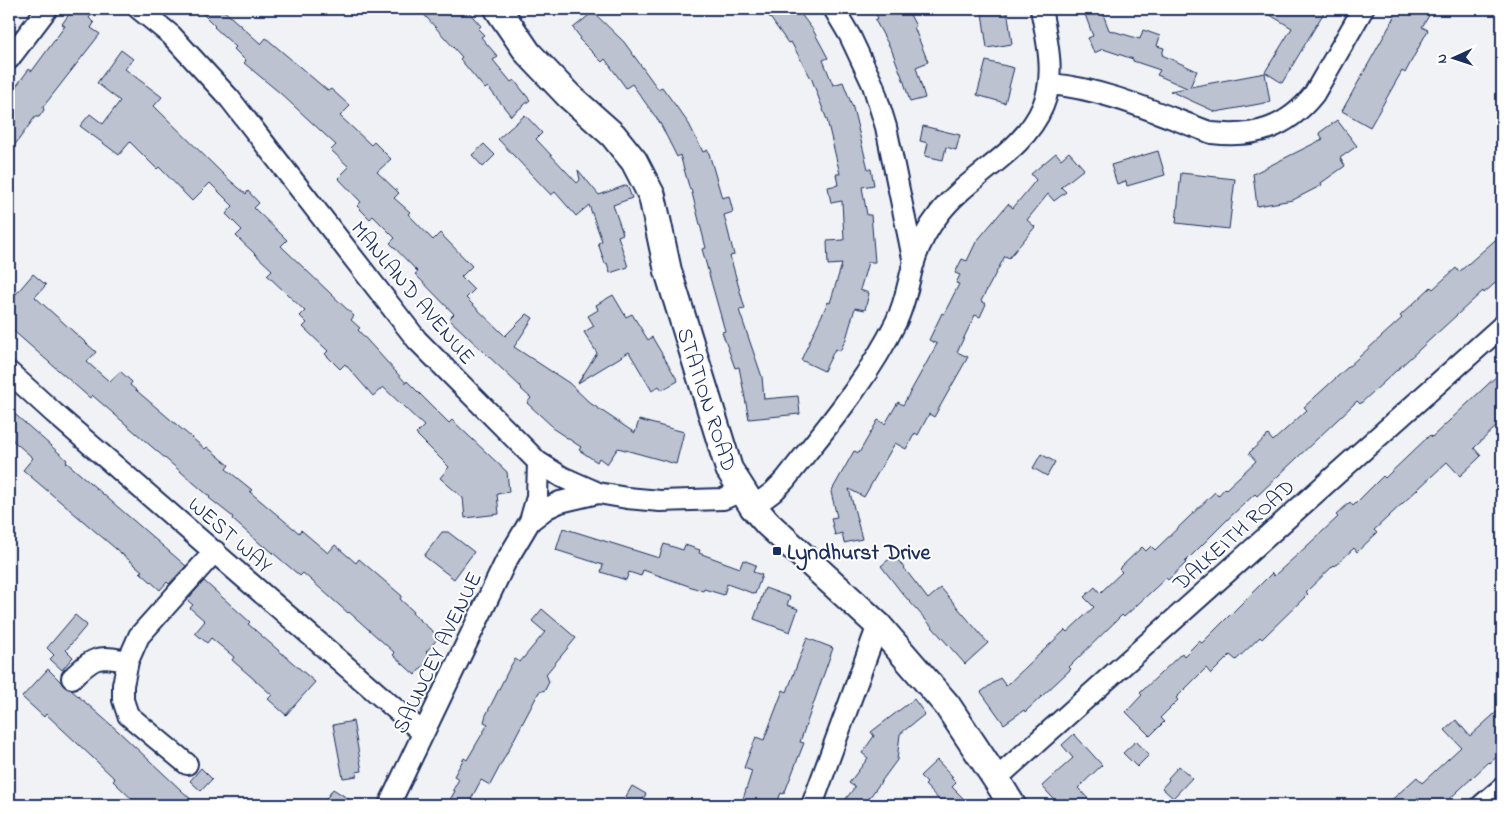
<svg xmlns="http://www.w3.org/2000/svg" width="1511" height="814" font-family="'Indie Flower',sans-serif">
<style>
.building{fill:#bcc2d0;stroke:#1b2f5e}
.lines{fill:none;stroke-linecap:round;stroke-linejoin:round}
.minor-casing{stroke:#1b2f5e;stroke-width:24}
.major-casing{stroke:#1b2f5e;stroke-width:30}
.minor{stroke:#fff;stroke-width:20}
.major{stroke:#fff;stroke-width:26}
.poi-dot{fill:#1b2f5e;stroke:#fff;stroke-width:2}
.labels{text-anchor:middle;stroke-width:4;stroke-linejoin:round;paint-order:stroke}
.street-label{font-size:22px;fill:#1b2f5e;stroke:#fff}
.poi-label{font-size:22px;font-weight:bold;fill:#1b2f5e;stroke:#fff;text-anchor:start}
</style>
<rect width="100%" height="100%" fill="#f1f2f5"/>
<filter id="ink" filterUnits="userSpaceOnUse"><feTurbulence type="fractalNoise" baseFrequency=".02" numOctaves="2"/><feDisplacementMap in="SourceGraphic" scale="10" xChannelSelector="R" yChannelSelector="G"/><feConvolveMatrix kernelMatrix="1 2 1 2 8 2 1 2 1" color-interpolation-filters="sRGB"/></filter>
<g filter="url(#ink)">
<path class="building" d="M73,9h23l-7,9 5,5 -3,5 9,6 -57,73 1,3 -5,7h-4l-26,36v-57l20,-27 3,2 33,-45 -3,-2z
M198,9h24l39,35 5,-6 62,53 3,-2 19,17 -10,10 31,29 3,-3 17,17 -14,13 22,21 -5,5 16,14 -2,2 25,26 7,-7 32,33 -11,11 13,13 -8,8 39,38 22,-22 6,4 -19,29 55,36 21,20 45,30 4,-13 45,12 -8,32 -58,-16 -11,16 -8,-6 -2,4 -18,-12 2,-3 -29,-19 1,-1 -26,-24 4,-5 -10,-9 1,-1 -73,-69 5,-5 -39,-40 3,-2 -28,-29 5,-5 -22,-22 -3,3 -13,-13 4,-4 -23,-24 11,-11 -18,-17 5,-5 -56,-52 -36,-30 2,-2 -12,-12 2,-2 -22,-20 1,-1z
M419,9h47l15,17 -3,3 6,6 -3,2 17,20 -5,3 18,22 3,-2 16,20 -19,16 -23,-29 -3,2 -25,-30 2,-2z
M764,9h33l16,21 15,28 -5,2 10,25 10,-3 10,26 15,61h3l3,16 -12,2 5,28h4l4,47h-7l-8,28 9,3 -4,17 -10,-2 -9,31 -6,12 -5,-2 -11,22 -23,-11 27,-58 2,1 12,-39 -14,1 -1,-24 17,-1 -2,-39 -11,2 -3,-16 10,-2 -2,-11h4l-13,-54 -15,-40 -21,-38 -3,1z
M873,9h34l9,17 -2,1 14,35 -12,5 9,31 -15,4 -6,-20 -12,-31 -17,-31 3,-2z
M990,9h17l5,35 -25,4 -5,-35 9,-1z
M1083,9h18l8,21 31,9 3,-9 17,6 -3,10 7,2 -2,7 35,16 -7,16 75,-14 5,29 -54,10 -46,-21 17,-3 -30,-13 3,-5 -27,-9v-2l-30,-10 -9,4 -6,-15 5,-2z
M1260,9h66l-44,74 -17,-11 27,-44z
M1399,9h34l-11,18 6,3 -23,43 -3,-2 -32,56 -28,-16z
M593,12l31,30 34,47 4,-2 27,37 14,28 5,-2 14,48 7,-2 4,16 -9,3 10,40 -4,1 15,53 -6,1 23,67 2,22 34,-3 2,18 -51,5 -10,-52 -4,1 -13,-36 3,-1 -23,-82 4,-1 -15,-59 -1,1 -10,-35 -3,2 -17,-34 -28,-39 -6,4 -21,-29 -3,3 -23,-23 1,-2 -7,-9z
M121,50l12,9 -8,10 37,28 -8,9 72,71 20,17 2,-3 11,12 -5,5 33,32 -6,6 73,70 -3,4 9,8 -2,2 48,53 1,-2 42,42 3,-3 55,52 2,20 -12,2 2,20 -34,4 -2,-20 -23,-20 9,-11 -33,-33 8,-8 -41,-39 -10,9 -28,-32 -5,5 -15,-15 3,-3 -25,-24 4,-4 -7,-7 5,-5 -38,-36 5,-5 -36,-34 6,-6 -16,-16 7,-8 -23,-23 -18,18 -33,-34 -2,2 -27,-27 -11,13 -39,-29 10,-12 13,10 17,-23 -23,-18z
M986,61l28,7 -9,35 -28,-8z
M525,115l17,18 -6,6 41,44 3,-3 -2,-10 21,25 28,-10 5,13 -19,7 10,29 -5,2 10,31 -18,6 -3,-10 -2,1 -7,-21 4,-2 -13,-36 -13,11 -21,-24 -4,3 -53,-56z
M1337,120l20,26 -17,12 5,8 -24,17 1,2 -29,15 -36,6 -4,-32 70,-35 -4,-6z
M923,126l37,9 -4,15 -10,-3 -3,13 -18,-4 3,-13 -8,-2z
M484,144l11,11 -12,12 -11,-12z
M1158,151l7,24 -38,11 -1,-5 -9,3 -6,-19z
M1069,152l15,17 -23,18 5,5 -12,9 -6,-7 -21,26 8,7 -26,31 -4,-2 -24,45 5,3 -6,13 -5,-2 -18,37 11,5 -34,60 -5,-3 -11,21 -3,-2 -9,16 -11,-6 -31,54 -15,-8 13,50 -18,4 -2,-10 -7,2 -4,-17 6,-1 -6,-25 23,-41 5,2 19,-33 7,4 13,-22 5,3 34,-61 -8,-4 13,-27 2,1 15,-30 -3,-1 4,-8 -5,-2 7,-14 5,2 9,-19 32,-38 5,4 23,-28 -5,-6 25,-21 5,6z
M1181,173l54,6 -6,50 -53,-6z
M1502,234v43l-18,16 -1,-2 -123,113 -3,-3 -100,95 -2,-2 -23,21 -47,47 1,1 -18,17 -2,-2 -42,39 -2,-2 -53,52 2,2 -46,43 -1,-2 -20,14 -23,-32 19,-14 6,8 59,-56 2,2 27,-25 -10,-10 11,-10 5,6 22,-21 -3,-3 23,-22 4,4 5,-5 4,4 60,-58 3,4 7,-8 1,1 30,-28 -7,-8 19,-18 5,6 34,-31 -3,-3 98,-89 -2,-2 31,-29 2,2 23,-21 3,4z
M33,274l13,11 -11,12 61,55 -9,10 23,20 10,-11 12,11 -2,3 75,64 2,-2 22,18 -3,4 26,21 -2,2 49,41 2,-3 27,23 7,-8 21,18 3,-4 43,37 -2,3 13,12 -1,2 27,24 -13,15 5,5 -16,18 -22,-20 2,-2 -46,-41 -1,1 -45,-40 -3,3 -35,-30 -1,1 -32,-28 1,-2 -24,-19 1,-1 -118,-102 -2,3 -81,-71v-39l7,6z
M613,295l13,22 6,-3 16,26 4,-3 26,44 -16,9 -3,-4 -7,5 -23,-39 -51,31 19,-30 -13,-21 10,-6 -6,-10 10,-6 -2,-5z
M1502,371v50l-28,27 7,8 -21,20 -13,-14 -73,68 3,3 -20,19 -3,-4 -19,18 -1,-1 -28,27 2,2 -46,45 -2,-2 -24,23 -6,-5 -19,19 -5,-6 -30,30 2,2 -18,18 4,4 -14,14 -24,-24 16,-17 -2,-2 42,-40 2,3 15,-15 3,2 70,-70 2,3 34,-31 30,-28 -2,-2 14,-13 3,4 30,-30 2,2 45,-43 2,2z
M9,409l58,51 -1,2 120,104 -17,18 -2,-2 -7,8 -20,-18 2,-1 -119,-101 10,-12 -24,-21z
M1041,454l14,8 -8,14 -14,-8z
M563,528l96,30 5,-14 19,6 2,-5 15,5 -1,3 41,15 3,-8 13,5 -3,7 9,3 -7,19 -28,-10 -3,11 -20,-6 -1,2 -60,-21 -2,6 -12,-4 -3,8 -25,-8 2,-7 -47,-15z
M442,532h6l26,20 -20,27 -30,-23z
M894,555l34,44 13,-11 47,55 -23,21 -63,-71 -21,-27z
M204,581l46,41 -2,2 67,58 -29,33 -18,-16 4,-4 -40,-35 2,-3 -23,-19 -4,5 -12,-10 10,-12 -15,-13 3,-3 -6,-5z
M765,588l25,9 -3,8 11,4 -8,23 -36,-13z
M542,609l34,29 -30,36 3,8 -4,8 -6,2 -49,93 -9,-5 -13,25h-21l8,-14 -2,-1 6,-11 -5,-3 10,-18 3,2 21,-36 -4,-2 2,-7 24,-48 5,-8 5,3 25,-30 -13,-11z
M75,615l12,10 -21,25 7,7 -11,13 -12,-11 4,-4 -7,-7z
M807,638l26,10 -33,94 4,1 -20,51 -3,-1 -5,12h-35l11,-34 -8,-3 5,-14 7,-17 8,3 19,-50 4,2z
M48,669l12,12 4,5 6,3 48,42 79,74h-59l-25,-24 2,-2 -22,-21 -47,-44 -2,3 -22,-20z
M914,699l11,15 -25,20 -3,26 -33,45h-23l14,-18 -6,-4 19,-25 -6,-5 12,-17 -3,-4z
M1502,707v45l-12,11 -1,-1 -46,43h-57l31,-28 5,6 39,-36 -16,-17 11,-10 14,16z
M353,721l9,50 -6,1 1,4 -14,2 -10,-53z
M1074,734l28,31 -24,23 16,17h-35l-17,-19 31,-28 -11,-13z
M1136,741l13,14 -12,12 -14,-14z
M937,760l16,17 -2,1 5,5 -4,4 18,18h-26l-19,-20 2,-2 -7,-7z
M1179,766l13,12 -19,20 -11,-10 7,-8 -1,-2z
M201,768l11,11 -11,12 -11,-10z
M632,786l14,8 -6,11h-6l-10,-5z
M333,789l25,16h-36z"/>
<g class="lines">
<defs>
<path id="minor" d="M139,9l32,26 59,64 187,241 121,122 24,15 36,16 29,5 33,3 63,-2 18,-8
M834,9l16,27 23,49 13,42 28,136
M9,59l38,-50
M1050,84c56,5 109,30 162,49 43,5 75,-5 102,-39l49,-85
M9,372l45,41 369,320
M753,507l20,-15 12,-12c40,-51 82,-99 111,-158 9,-18 12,-38 17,-57 5,-18 15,-37 26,-51 30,-40 84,-60 104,-108 13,-31 4,-66 -2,-97
M530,521l7,-24 1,-35
M72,678c22,-21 25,-23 56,-17
M187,764l-59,-49 -5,-15v-15l5,-24 11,-25 76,-85
M996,779l506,-453
M389,805l116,-242 25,-42 17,-13 13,-6 38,-9
M812,805l66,-180
M1482,805l20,-17"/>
<path id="major" d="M498,9l30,44 41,43 44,39 21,26 18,35 16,75 61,198 24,38 15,17 110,101 69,80 49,74 16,26"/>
</defs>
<use href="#minor" class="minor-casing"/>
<use href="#major" class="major-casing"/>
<use href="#minor" class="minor"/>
<use href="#major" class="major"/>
</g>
</g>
<rect class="poi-dot" x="772" y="546" width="10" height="10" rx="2.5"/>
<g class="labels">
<g class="street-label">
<text transform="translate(414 292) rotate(50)" y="8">MANLAND AVENUE</text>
<text transform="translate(708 399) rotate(72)" y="8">STATION ROAD</text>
<text transform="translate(231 534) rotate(41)" y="8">WEST WAY</text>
<text transform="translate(1233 534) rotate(-42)" y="8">DALKEITH ROAD</text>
<text transform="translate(436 652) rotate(-64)" y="8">SAUNCEY AVENUE</text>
</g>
<g class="poi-label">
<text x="787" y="559">Lyndhurst Drive</text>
</g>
</g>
<rect width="1511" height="814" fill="none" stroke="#fff" stroke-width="30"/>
<rect x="15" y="15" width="1481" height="784" fill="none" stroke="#1b2f5e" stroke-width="2" filter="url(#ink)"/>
<g transform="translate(1454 58) rotate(267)" stroke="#ffffff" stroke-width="4" paint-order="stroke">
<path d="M0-4L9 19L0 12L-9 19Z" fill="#1b2f5e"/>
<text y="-8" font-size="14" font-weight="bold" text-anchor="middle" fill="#1b2f5e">N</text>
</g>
</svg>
